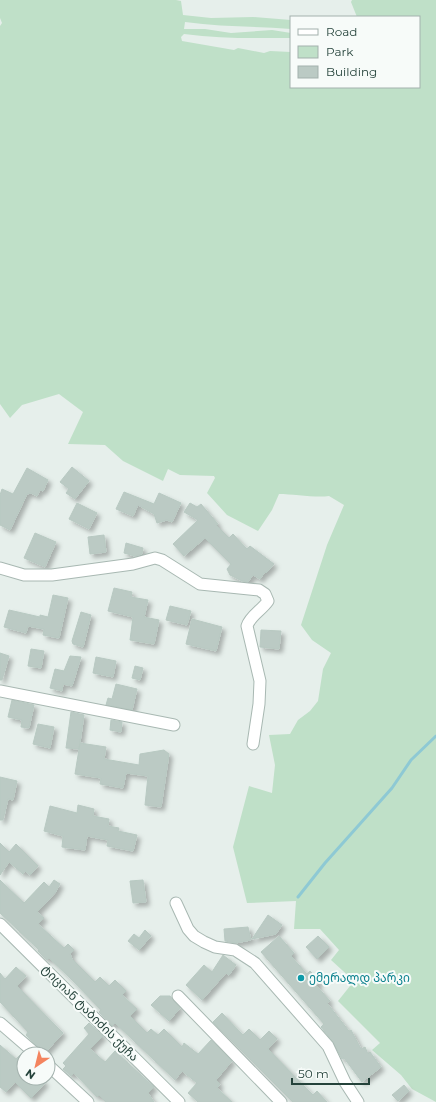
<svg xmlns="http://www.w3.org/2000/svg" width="436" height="1102" font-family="Montserrat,'Noto Sans Georgian',sans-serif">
  <defs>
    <filter id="shadow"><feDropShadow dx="3.5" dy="3.5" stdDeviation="2" flood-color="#0004"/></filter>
  </defs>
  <rect width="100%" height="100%" fill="#e6efeb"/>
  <path fill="#bfe0c8" d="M 0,0 L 176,0 L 181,1 L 183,15 L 211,18 L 253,17 L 291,20 L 291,29 C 255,26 220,27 185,22 L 184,29 L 205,29 L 231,33 L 272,30 L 291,33 L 291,38 C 255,38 220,39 184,34 L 181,37 L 182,41 L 234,50 L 238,48 L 264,53 L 270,51 L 291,52 L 291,87 L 419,87 L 419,17 L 357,17 L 351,2 L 352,0 L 436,0 L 436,1102 L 412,1089 L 401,1075 L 372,1050 L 380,1043 L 338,1001 L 354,981 L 331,960 L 339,950 L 320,929 L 294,929 L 296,901 L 247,903 L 233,847 L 249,786 L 272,793 L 275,765 L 269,735 L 290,734 L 298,720 L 310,711 L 318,701 L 323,669 L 331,653 L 312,640 L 301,625 L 327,545 L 344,505 L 329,496 C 316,498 293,494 279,494 L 272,510 L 258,531 L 227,515 L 207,493 L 215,478 L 214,476 L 180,475 L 168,469 L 163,481 L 123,461 L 105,445 L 68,444 L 83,412 L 59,394 L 22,405 L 10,418 L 0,404 L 0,26 L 2,23 L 0,18 Z"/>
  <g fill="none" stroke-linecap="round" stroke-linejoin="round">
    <polyline stroke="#8ec9d4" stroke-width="3" points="298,897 325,863 392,788 411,760 436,736"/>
  </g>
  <g fill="#bbcac4" stroke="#b8c9c2" filter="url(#shadow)">
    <polygon points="72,467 89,481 75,499 66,493 69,489 60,482"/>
    <polygon points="27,468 48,480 43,491 40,490 37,496 31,493 27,494 10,530 0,525 0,495 2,489 13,494"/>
    <polygon points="124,492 154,504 159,493 181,503 172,522 167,520 157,523 154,514 138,505 133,516 116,509"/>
    <polygon points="77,503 97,513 89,529 69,519"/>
    <polygon points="190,503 197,507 201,504 218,524 216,525 229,538 233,534 247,549 250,546 274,564 266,573 265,572 260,579 253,575 248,582 242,581 230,575 227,569 231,564 205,538 184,556 173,544 198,520 184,512"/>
    <polygon points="35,533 56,542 45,567 24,558"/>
    <polygon points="104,535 106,552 90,554 88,537"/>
    <polygon points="126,543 143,548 142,554 135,556 124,553"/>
    <polygon points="114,588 132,592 131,597 148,600 144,617 159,620 154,644 130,640 133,617 108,611"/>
    <polygon points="53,595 68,598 59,638 43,635 44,629 28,626 26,633 4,627 9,610 40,617 40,615 48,617"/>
    <polygon points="170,606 191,611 187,625 166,620"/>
    <polygon points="81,612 91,615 83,647 73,644 72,641"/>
    <polygon points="192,619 222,627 216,651 186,644"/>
    <polygon points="261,630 281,631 279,649 260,647"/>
    <polygon points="31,649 44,651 41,668 28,666"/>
    <polygon points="0,653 9,656 2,680 0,680"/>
    <polygon points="70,656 81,657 72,686 63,684 62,691 50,688 55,669 64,671"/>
    <polygon points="96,657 116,661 113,677 93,673"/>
    <polygon points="135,666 143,668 140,680 132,678"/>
    <polygon points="116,684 137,689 132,710 106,705 108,698 112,699"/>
    <polygon points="12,700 34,705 29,728 21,727 22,720 8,717"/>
    <polygon points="71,712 84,715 79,749 66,748"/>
    <polygon points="111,720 122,722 121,732 110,730"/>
    <polygon points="38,724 54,727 50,748 33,744"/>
    <polygon points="80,743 106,747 104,759 139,765 140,754 164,750 169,754 161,807 145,805 148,776 126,773 123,788 100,784 101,778 75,774"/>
    <polygon points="0,777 17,781 13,800 8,799 3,820 0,820"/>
    <polygon points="78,805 94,809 93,816 109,819 108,826 119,828 118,831 137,835 133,851 107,846 108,840 87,836 85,850 62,847 63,836 44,831 50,806 77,813"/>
    <polygon points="0,843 9,852 16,844 38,866 30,875 25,871 23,874 9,862 0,875"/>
    <polygon points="0,880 24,903 44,882 49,887 54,880 60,884 55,893 37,912 44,918 38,924 64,948 68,944 74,950 70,954 72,959 95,982 100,977 109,986 115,980 126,991 122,995 137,1009 130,1016 147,1033 151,1029 158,1035 164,1029 182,1047 184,1043 198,1054 211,1040 232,1061 216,1080 220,1084 217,1088 232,1102 198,1102 188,1093 197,1083 182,1071 175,1080 115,1023 112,1026 99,1012 101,1010 70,978 49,958 47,960 38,951 39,950 0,913"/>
    <polygon points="143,880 146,902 133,903 130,881"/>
    <polygon points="268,915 282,925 276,934 252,939"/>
    <polygon points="248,927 251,940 236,943 225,941 224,929"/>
    <polygon points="145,930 151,936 139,950 128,941 134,934 139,938"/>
    <polygon points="279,936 294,953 291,956 307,974 310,971 320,982 316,985 330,1001 327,1003 349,1031 351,1030 361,1049 365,1047 368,1054 370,1052 381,1067 362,1082 344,1058 342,1059 333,1042 321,1027 324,1024 261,952"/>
    <polygon points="318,936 329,947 317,959 306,947"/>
    <polygon points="223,955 236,965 229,975 226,973 202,1000 186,985 204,965 212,972"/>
    <polygon points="16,967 26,976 17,986 63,1033 44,1054 26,1035 28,1032 0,1002 0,973 5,979"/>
    <polygon points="160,996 170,996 180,1008 169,1021 151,1005"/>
    <polygon points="222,1013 243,1035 249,1029 260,1040 269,1031 277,1039 268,1049 313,1095 317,1091 327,1102 293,1102 213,1022"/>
    <polygon points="89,1023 103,1036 90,1049 105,1062 115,1051 154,1087 148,1093 154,1102 106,1102 99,1095 97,1097 74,1073 71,1076 63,1069 66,1066 63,1063 89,1034 84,1028"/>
    <polygon points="0,1045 16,1059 23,1052 25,1054 24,1078 40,1078 45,1083 31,1098 15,1082 6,1092 0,1087"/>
    <polygon points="404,1085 409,1091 398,1101 392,1095"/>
  </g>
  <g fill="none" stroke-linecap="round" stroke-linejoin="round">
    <defs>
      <g id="minor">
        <path d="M 0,568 L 24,575 L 52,575 L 133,564 L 155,558 L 162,560 L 200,584 L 259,590 L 265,594 L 268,601 C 262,610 250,616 247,626 L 260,681 L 259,704 L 253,744"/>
        <polyline points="0,691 174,725"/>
        <polyline points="176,903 188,929 194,936 204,942 215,947 235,950 255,963 328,1046 345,1082 358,1102"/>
        <polyline points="0,924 179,1102"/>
        <polyline points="178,996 281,1102"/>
        <polyline points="0,1023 36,1054"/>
        <polyline points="48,1065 88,1102"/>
      </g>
    </defs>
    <use href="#minor" stroke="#a8b8b2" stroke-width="13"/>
    <use href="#minor" stroke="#fff" stroke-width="11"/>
  </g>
  <circle fill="#0f9aa8" stroke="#f7fbf9" stroke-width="1.5" cx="301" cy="978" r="4"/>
  <g text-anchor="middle" stroke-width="4" stroke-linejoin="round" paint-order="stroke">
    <g font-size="12" fill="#0d838f" stroke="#f7fbf9" text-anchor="start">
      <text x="309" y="982">ემერალდ პარკი</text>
    </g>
    <g font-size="12" fill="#24423a" stroke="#f7fbf9">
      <text transform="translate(90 1013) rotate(45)" y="4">ტიციან ტაბიძის ქუჩა</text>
    </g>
  </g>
  <rect x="290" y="16" width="130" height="72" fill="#f7fbf9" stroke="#a3b1ad"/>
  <rect x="298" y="29" width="20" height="6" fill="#ffffff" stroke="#a3b1ad"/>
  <text x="326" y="36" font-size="12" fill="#24423a">Road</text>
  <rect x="298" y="46" width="20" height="12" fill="#bfe0c8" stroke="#a3b1ad"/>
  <text x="326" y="56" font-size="12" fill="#24423a">Park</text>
  <rect x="298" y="66" width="20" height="12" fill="#bbcac4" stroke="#a3b1ad"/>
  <text x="326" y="76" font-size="12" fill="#24423a">Building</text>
  <g transform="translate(36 1066) rotate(215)"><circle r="19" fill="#f7fbf9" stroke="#a3b1ad"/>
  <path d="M0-3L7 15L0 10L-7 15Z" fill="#f4845f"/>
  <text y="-6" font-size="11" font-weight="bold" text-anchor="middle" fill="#24423a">N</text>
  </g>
  <path d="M292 1078v6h77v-6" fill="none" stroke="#24423a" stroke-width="2"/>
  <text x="298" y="1078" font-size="12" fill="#24423a" stroke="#f7fbf9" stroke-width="3" paint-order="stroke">50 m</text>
</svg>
